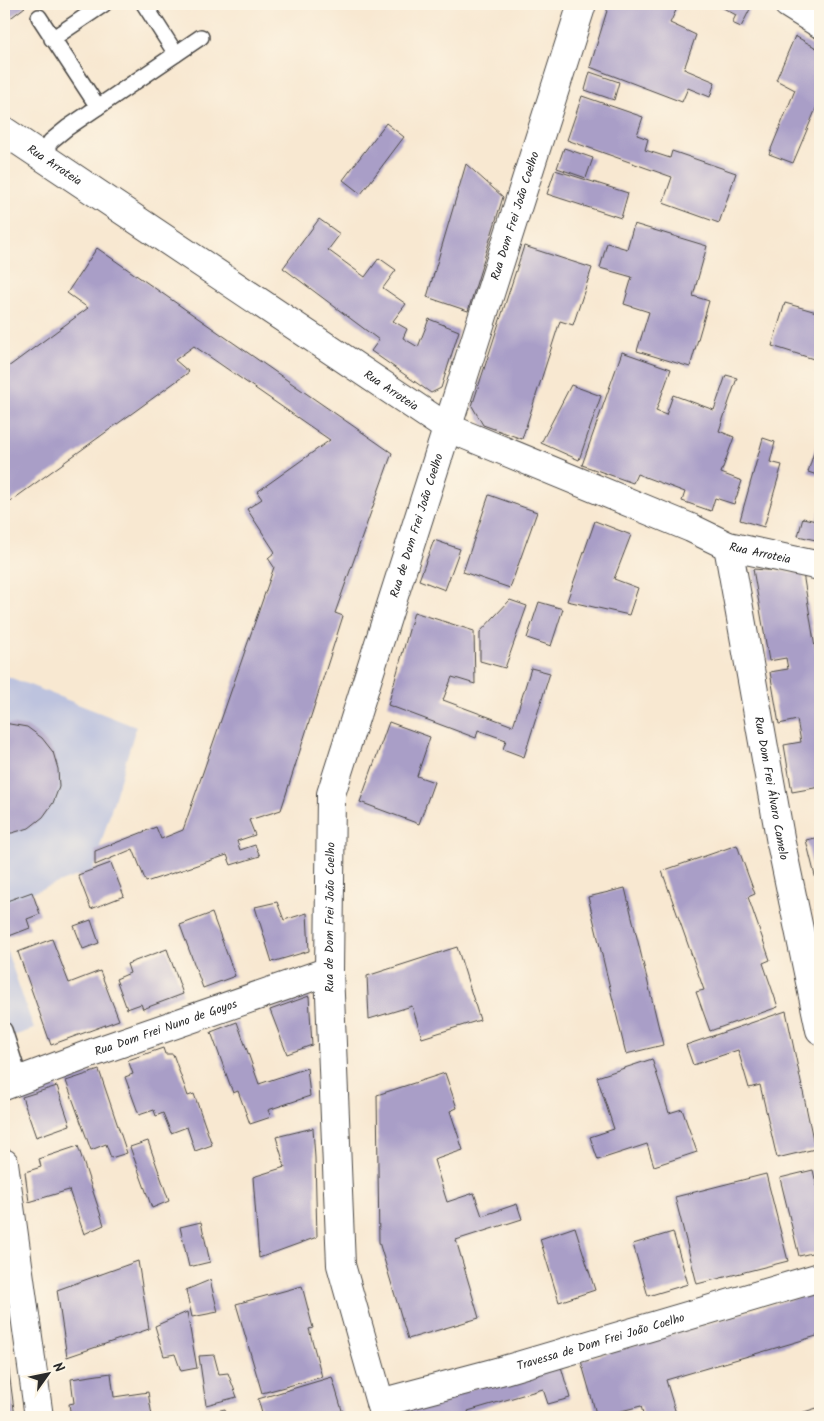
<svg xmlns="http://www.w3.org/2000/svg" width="824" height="1421" font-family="Kalam,sans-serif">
  <rect width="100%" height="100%" fill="#fcf5e5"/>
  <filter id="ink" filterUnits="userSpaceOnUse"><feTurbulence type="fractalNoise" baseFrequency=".02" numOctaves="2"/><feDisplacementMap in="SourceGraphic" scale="10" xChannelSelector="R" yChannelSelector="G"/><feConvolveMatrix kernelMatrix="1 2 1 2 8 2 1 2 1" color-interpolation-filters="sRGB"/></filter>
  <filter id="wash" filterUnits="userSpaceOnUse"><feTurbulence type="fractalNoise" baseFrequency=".0096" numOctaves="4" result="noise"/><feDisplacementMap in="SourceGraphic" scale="20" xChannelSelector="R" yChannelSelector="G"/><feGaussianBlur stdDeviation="1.12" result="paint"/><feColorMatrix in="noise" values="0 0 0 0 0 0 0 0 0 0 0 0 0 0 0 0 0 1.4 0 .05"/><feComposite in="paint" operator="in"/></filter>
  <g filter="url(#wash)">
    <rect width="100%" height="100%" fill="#f8e8d1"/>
    <g fill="#bdc3de">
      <polygon points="4,675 136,727 93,870 4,903"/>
      <polygon points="4,943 34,1029 4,1039"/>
    </g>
    <g id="blocks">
      <g fill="#a99ec7">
        <polygon points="4,4 19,4 25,7 4,23"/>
        <polygon points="609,4 679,4 670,23 696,35 684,69 715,82 710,97 688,88 682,102 590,67"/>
        <polygon points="716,4 746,4 751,7 741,27 732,23 736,15"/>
        <polygon points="795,36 820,50 820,99 793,163 769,154 795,90 776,80"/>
        <polygon points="590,72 619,82 614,100 585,90"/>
        <polygon points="582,96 643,117 637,135 648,139 645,150 670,158 672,151 736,173 719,223 663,203 672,177 567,140"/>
        <polygon points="386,123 404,137 361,194 343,180"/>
        <polygon points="564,148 593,158 586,178 557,168"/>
        <polygon points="466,164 503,197 468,311 427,297"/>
        <polygon points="555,170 628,193 621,218 547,194"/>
        <polygon points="319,219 340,234 328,250 365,277 379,258 396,270 383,288 406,304 393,321 407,329 403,338 418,347 429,319 459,331 441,388 431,393 371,351 379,340 283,268"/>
        <polygon points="634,224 707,246 693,296 709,301 690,367 637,351 649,312 624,304 632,277 600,268 607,243 627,249"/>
        <polygon points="524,246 592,268 573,325 560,321 522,439 483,425 472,406"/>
        <polygon points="97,248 392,453 335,613 343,616 281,810 249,820 255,835 237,841 240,850 255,845 260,856 231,865 227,855 146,882 133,849 95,865 95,851 156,827 161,839 183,830 274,567 268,558 275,552 247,509 262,499 257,492 330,440 194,346 175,360 189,372 4,506 4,370 88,308 67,293"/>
        <polygon points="785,303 820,313 820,361 772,346"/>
        <polygon points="622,352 671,369 656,411 666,415 673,395 714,410 726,375 737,378 719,431 734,437 721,473 742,481 734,504 715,498 711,511 682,501 685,492 637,474 633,483 582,465"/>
        <polygon points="571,385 601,396 579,460 541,443"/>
        <polygon points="820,432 820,476 808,472"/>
        <polygon points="763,438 775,442 770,462 782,465 764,527 740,520"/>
        <polygon points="489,495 537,512 510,588 463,572"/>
        <polygon points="820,509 820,541 798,536 803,518 816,521"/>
        <polygon points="595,521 631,535 614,579 638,588 629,615 567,601"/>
        <polygon points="434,540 460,549 445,590 419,580"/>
        <polygon points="753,569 803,573 820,679 820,787 792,792 784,745 801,742 797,720 779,724 770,672 788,669 786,658 769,661"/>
        <polygon points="510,600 527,606 505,668 480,661 480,632"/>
        <polygon points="539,602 563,609 551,646 527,638"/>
        <polygon points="414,612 474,631 475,684 452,677 443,700 513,726 531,668 550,673 524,757 503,749 506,740 478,730 476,738 388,705"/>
        <polygon points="389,722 430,737 417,776 434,782 419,824 360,802"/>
        <polygon points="4,723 27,727 42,738 53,752 58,769 59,787 53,803 43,817 29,828 12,833 4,833"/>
        <polygon points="820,837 820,896 806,840"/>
        <polygon points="737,845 755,894 748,897 770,960 763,963 778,1007 710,1031 696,992 704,990 662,871"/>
        <polygon points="111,863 124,896 91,909 78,875"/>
        <polygon points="625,888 663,1045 626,1054 588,897"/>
        <polygon points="32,892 40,914 27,919 30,928 4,938 4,902"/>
        <polygon points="277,902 284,920 307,913 309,951 272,962 255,907"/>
        <polygon points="212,913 235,976 203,988 180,925"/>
        <polygon points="91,920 99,943 83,949 74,926"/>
        <polygon points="52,939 69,983 100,971 119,1020 51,1045 18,952"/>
        <polygon points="457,947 480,1020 422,1038 412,1006 369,1019 367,976"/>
        <polygon points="167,949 183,994 143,1009 141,1004 127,1009 116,979 130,973 127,964"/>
        <polygon points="309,996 312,1045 287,1054 270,1010"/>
        <polygon points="786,1011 815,1149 777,1158 760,1085 749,1088 738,1050 693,1065 686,1045"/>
        <polygon points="237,1022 259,1084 307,1068 310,1096 268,1110 271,1117 250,1124 238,1091 233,1093 211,1032"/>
        <polygon points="163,1048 165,1054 173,1054 188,1096 194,1094 212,1145 195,1151 187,1127 171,1133 163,1113 156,1116 154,1110 139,1115 125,1077 133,1074 128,1060"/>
        <polygon points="652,1059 669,1113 682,1109 697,1152 654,1166 647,1144 598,1160 590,1137 614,1129 597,1077"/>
        <polygon points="99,1070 127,1153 111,1158 106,1144 91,1150 66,1081"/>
        <polygon points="445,1073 457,1108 450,1111 463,1150 434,1160 447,1202 474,1193 482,1216 517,1204 522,1219 456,1240 479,1318 408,1339 379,1242 377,1095"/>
        <polygon points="57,1086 70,1125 36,1137 22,1097"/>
        <polygon points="313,1128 315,1158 317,1237 259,1258 253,1177 285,1167 276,1137"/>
        <polygon points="148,1141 169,1201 152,1208 130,1147"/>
        <polygon points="78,1146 104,1225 84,1234 69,1190 29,1202 25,1172 41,1167 39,1159"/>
        <polygon points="813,1170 820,1201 820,1251 799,1256 780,1178"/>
        <polygon points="766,1174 788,1261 697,1284 675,1197"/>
        <polygon points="201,1222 210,1262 189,1267 180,1227"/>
        <polygon points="575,1227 595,1290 559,1302 540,1239"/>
        <polygon points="673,1232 688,1284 648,1296 633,1244"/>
        <polygon points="138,1261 149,1329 67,1357 57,1290"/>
        <polygon points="210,1280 218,1312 192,1317 186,1290"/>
        <polygon points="302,1286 313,1328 309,1329 322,1377 262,1393 236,1304"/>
        <polygon points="820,1291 820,1335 666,1380 677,1417 644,1417 641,1406 597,1417 581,1361"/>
        <polygon points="187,1312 197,1368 181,1371 175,1354 164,1356 155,1326"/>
        <polygon points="4,1341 5,1341 15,1417 4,1417"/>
        <polygon points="214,1355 219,1374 228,1373 237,1397 206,1405 199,1356"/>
        <polygon points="560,1363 570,1398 548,1404 543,1389 468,1411 470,1417 406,1417 404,1408"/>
        <polygon points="111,1373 114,1397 148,1392 152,1416 71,1417 69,1404 74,1403 71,1379"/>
        <polygon points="332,1377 344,1417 263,1417 258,1399"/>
        <polygon points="820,1407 820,1417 788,1417"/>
        <polygon points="225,1409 227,1417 209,1417 208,1413"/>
      </g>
    </g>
  </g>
  <g filter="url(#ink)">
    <use href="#blocks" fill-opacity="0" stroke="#4a4744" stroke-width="1"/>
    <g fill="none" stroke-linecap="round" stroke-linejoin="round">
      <defs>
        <g id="lane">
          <polyline points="144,4 176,54"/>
          <polyline points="39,17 98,107"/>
          <polyline points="52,39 104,4"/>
          <polyline points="41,156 51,141 67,128 201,37"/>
          <polyline points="4,1030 20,1080"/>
        </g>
        <g id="street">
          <polyline points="788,4 820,24"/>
          <path id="s1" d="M 4,131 L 446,427 L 691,528 L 728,546 L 820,566"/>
          <path id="s2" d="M 728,546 L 781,843 L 820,1030"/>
          <path id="s3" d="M 4,1086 L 95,1052 L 329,971"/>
          <polyline points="4,1163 39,1417"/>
          <path id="s4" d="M 380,1403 L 504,1370 L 820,1277"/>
          <path id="s5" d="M 384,1417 L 341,1265 L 329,971 L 331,794 L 582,4"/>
        </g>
      </defs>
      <use href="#lane" stroke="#4a4744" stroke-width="18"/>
      <use href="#street" stroke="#4a4744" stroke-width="30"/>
      <use href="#lane" stroke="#fff" stroke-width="15"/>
      <use href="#street" stroke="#fff" stroke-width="28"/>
    </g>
  </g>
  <g text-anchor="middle" stroke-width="4" stroke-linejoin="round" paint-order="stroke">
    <g font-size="12" fill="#2b2b2b" stroke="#fcf5e5">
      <text dy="4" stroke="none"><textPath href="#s1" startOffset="61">Rua Arroteia</textPath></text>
      <text dy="4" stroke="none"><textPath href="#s5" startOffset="1236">Rua Dom Frei João Coelho</textPath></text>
      <text dy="4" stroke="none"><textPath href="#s1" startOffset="466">Rua Arroteia</textPath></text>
      <text dy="4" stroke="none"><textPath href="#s5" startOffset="911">Rua de Dom Frei João Coelho</textPath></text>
      <text dy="4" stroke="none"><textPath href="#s1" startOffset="871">Rua Arroteia</textPath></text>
      <text dy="4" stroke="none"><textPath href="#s2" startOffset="246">Rua Dom Frei Álvaro Camelo</textPath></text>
      <text dy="4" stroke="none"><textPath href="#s5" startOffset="506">Rua de Dom Frei João Coelho</textPath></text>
      <text dy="4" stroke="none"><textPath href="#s3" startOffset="172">Rua Dom Frei Nuno de Goyos</textPath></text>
      <text dy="4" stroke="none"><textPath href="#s4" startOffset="229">Travessa de Dom Frei João Coelho</textPath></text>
    </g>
  </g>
  <rect width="824" height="1421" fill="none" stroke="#fcf5e5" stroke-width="20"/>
  <g transform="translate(48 1374) rotate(57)" stroke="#fcf5e5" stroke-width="4" paint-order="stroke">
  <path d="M0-4L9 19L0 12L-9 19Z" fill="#2b2b2b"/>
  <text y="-8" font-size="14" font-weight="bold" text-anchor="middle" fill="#2b2b2b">N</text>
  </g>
</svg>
